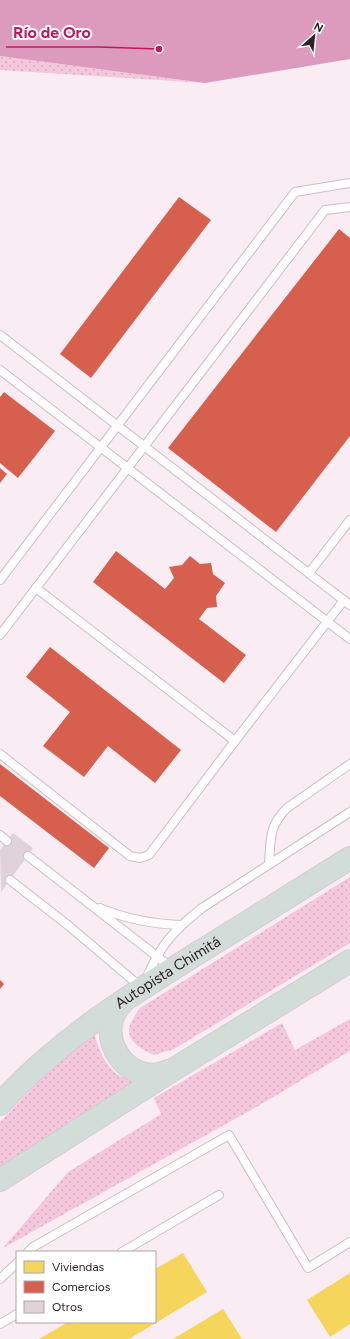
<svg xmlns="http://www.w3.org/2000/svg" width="350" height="1339" font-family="Figtree,sans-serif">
  <defs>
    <pattern id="grass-dots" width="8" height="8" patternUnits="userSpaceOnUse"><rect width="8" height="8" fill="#f4c7dd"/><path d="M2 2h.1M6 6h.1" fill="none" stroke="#d2abbe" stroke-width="1.8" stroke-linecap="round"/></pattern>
  </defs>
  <rect width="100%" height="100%" fill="#f9edf3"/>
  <g fill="url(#grass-dots)">
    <polygon points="0,56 205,83 0,70"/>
    <path d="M 350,877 L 350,943 L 174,1049 L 154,1055 C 142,1050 125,1041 130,1025 C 132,1019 137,1013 140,1008 Z"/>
    <polygon points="350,1019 350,1051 260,1105 3,1248 68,1172 161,1114 154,1098 282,1023 295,1050"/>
    <path d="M 94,1033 C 99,1049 105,1067 120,1076 C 125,1079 135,1078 141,1079 L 0,1167 L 0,1122 L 41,1079 Z"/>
  </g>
  <polygon fill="#dc9abc" points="0,0 350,0 350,59 205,83 0,56"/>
  <g fill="#f6d55c">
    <polygon points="183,1253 207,1292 129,1339 39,1339 68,1322 155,1322 155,1269"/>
    <polygon points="350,1273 350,1324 330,1337 307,1300"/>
    <polygon points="223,1309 242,1339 173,1339"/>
  </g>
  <g fill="#d6604d">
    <polygon points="179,197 211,220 91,378 60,354"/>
    <polygon points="339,229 350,238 350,436 276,532 168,448"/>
    <polygon points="4,392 55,431 18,478 0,463 0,397"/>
    <polygon points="0,468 7,474 0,483"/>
    <polygon points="116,551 165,589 174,578 169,567 182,565 190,556 200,564 211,563 213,574 225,583 216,596 217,607 207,608 199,619 246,655 224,683 93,582"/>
    <polygon points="50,647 181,750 155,783 108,746 84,777 43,746 70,712 26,677"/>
    <polygon points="0,764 109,848 94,868 0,796"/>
    <polygon points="0,980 4,984 0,989"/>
  </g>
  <polygon fill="#dfd3d9" points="13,833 33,848 1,892 0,850"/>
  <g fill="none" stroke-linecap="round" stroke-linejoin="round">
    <defs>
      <g id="lane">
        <polyline points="0,335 350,605"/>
        <polyline points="0,370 350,639"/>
        <polyline points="309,573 350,520"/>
        <polyline points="0,580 295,192 350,183"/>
        <polyline points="36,588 235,741 344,600"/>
        <polyline points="0,635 325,210 350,207"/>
        <polyline points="0,754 130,856 140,858 149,855 235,741"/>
        <polyline points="0,835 7,841"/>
        <polyline points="28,856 172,968"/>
        <path d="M 269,864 C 271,840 268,827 287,808 L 350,764"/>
        <path d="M 10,880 L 69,926 L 142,988 C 159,948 168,935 202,908 L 350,812"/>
        <path d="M 100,908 C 126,919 152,924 181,925"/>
        <polyline points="28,1252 33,1247 229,1135 308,1268 350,1242"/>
        <polyline points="122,1252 219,1195"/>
        <polyline points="0,1279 17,1263"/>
        <polyline points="0,1324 17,1314"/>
      </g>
      <g id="highway">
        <path d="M 122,1003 C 91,1033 128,1090 168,1071"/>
        <path id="s1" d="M 0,1104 C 60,1038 136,991 211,945 C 258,916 304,887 350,858"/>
        <polyline points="0,1180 179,1066 350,961"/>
      </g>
    </defs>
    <use href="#lane" stroke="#cabec4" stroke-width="10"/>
    <use href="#highway" stroke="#d3ccd0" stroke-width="24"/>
    <use href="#lane" stroke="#fefcfd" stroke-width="8"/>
    <use href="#highway" stroke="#d2dcd9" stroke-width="22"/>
  </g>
  <g text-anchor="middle" stroke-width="4" stroke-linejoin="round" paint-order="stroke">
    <g font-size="15" fill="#2d2127" stroke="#fff">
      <text dy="5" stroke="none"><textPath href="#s1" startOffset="214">Autopista Chimitá</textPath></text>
    </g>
  </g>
  <path fill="none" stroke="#c2185b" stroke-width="1.5" d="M159 49L99 47H6"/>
  <circle fill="#c2185b" stroke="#fff" stroke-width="1.5" cx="159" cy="49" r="4"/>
  <g font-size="16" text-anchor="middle" font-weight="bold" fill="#c2185b" stroke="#fff" stroke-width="4" stroke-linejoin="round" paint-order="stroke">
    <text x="52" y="38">Río de Oro</text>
  </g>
  <rect x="16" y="1251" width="140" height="72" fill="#ffffff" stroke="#aba6a9"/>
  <rect x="24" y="1261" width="20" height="12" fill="#f6d55c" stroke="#aba6a9"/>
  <text x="52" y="1271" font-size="12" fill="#2d2127">Viviendas</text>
  <rect x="24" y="1281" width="20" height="12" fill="#d6604d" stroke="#aba6a9"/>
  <text x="52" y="1291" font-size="12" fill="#2d2127">Comercios</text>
  <rect x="24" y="1301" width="20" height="12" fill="#dfd3d9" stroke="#aba6a9"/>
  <text x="52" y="1311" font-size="12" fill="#2d2127">Otros</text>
  <g transform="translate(314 36) rotate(27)" stroke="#ffffff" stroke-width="3" paint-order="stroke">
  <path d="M0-3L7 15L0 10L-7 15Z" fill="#2d2127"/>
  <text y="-6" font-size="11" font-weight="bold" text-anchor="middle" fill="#2d2127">N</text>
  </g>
</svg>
